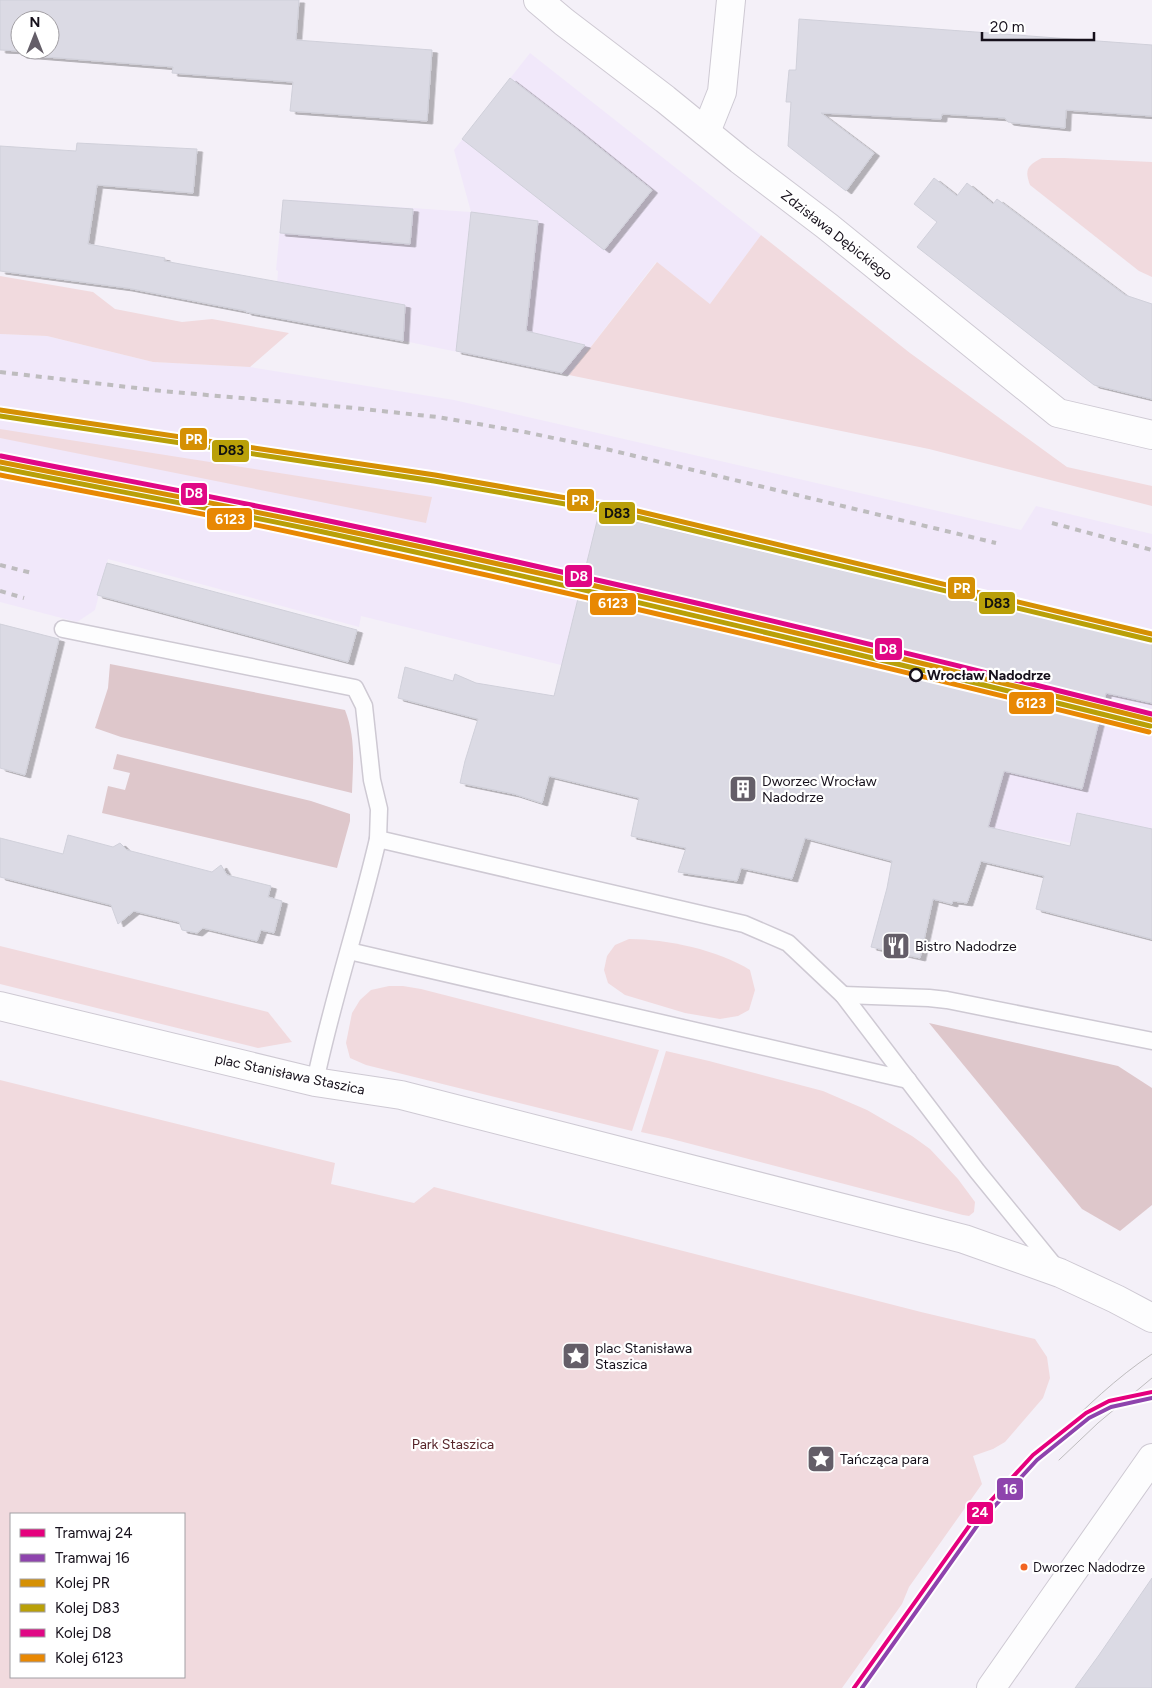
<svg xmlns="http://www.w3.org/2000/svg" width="1152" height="1688" font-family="Figtree,sans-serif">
  <defs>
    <filter id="shadow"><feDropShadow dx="5.5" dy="3" stdDeviation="0" flood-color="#0004"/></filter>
  </defs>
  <rect width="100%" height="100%" fill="#f4f0f8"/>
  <g fill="#f1e8fa">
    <polygon points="530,53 761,235 710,304 656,262 569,375 409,342 275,317 278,271 276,270 282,208 292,208 293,200 471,212 454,150"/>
    <polygon points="0,334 47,336 153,362 250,367 454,400 1021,530 1036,506 1152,534 1152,829 1078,813 1071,843 986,827 988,816 992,816 1001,773 361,616 359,627 108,559 95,610 77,622 0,602"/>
  </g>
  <g fill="#f1dade" fill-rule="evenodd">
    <path d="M 1042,158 L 1064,158 L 1152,162 L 1152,277 L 1139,271 L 1030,185 C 1024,169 1028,165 1042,158 Z"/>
    <polygon points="761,235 910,353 1067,467 1152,486 1152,506 929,449 569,375 657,262 710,304"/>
    <polygon points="0,276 93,292 115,309 182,322 212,319 289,333 250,367 153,362 47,336 0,334"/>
    <polygon points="0,429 432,497 426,523 0,438"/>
    <path d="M 629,939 C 667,939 718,950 750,970 L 755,990 L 749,1010 L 738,1016 L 720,1019 L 685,1013 L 625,995 L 608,983 L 604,970 L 607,956 L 615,945 Z"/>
    <polygon points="0,946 268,1012 292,1042 258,1048 0,984"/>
    <polygon points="389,986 403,986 421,989 659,1050 632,1131 366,1065 350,1058 346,1043 352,1013 360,1000 371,990"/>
    <polygon points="666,1051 709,1061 823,1091 867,1110 912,1136 930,1149 958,1179 975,1202 974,1212 969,1216 963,1215 668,1138 641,1132"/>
    <path d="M 0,1080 L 335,1163 L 331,1184 L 414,1203 L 434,1187 L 921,1312 L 1035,1339 L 1047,1357 L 1050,1378 L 1043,1398 L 1005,1442 L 993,1449 L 973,1456 L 982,1484 L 909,1587 L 902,1604 L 842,1688 L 0,1688 ZM 11,1514 L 184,1514 L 184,1677 L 11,1677 Z"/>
  </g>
  <g fill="#dec7cb">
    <path d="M 110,664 L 345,710 C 356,738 353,763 352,793 L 121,737 L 95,728 L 108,688 Z"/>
    <polygon points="117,754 311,801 350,814 350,821 337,868 102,813 108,786 125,790 130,773 113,769"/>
    <polygon points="929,1023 1118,1066 1152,1088 1152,1205 1120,1231 1082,1209"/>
  </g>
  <g fill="#dbdae4" stroke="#d0d0da" fill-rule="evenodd" filter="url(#shadow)">
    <path d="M 0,0 L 299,0 L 296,40 L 432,50 L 427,121 L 290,111 L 293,82 L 172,73 L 173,67 L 21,55 L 21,51 L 0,50 ZM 20,20 L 50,20 L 50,50 L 20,50 Z"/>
    <polygon points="799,19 1152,45 1152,116 1066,110 1065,128 1015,123 1008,122 1005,118 975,116 942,114 941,119 821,113 874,153 846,191 788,146 791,102 786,102 789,70 796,70"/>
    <polygon points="510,78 575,128 652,190 604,250 462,139"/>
    <polygon points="77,143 197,149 193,193 97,185 88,244 165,258 164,261 405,305 403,341 246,312 246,311 127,288 0,271 0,146 76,151"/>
    <polygon points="934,178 957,196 967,183 993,204 997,199 1125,295 1152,304 1152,399 1094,385 917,247 937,222 914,204"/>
    <polygon points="283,200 413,209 410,244 280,233"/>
    <polygon points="471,212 538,221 526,331 585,345 562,373 456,351"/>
    <polygon points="599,513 1152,644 1152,703 1106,693 1082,789 1004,771 988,827 1070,846 1077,813 1152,829 1152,939 1036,909 1044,876 981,861 967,903 953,901 952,904 933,899 920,958 871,947 887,888 892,861 805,838 792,879 741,868 737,881 678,872 686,848 631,836 639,798 549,776 542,803 514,794 460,783 465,761 478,719 398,698 405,667 453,681 455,674 476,683 554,696"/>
    <polygon points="107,563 357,630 348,662 97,595"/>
    <polygon points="0,624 59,639 25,775 0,768"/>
    <polygon points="68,835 113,847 120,843 127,850 212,872 221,865 227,875 271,886 268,897 282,901 274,933 261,930 257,941 203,928 197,933 182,930 179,922 134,911 118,924 111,905 0,877 0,838 63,854"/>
    <polygon points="1152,1578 1152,1688 1075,1688 1099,1655"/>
  </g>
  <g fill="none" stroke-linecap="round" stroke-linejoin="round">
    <defs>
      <g id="service">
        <polyline points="63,629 355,688 364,706 372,780 379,809 378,839"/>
        <polyline points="349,951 908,1080"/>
        <polyline points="843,995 929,998 947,1000 1152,1041"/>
        <path d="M 315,1082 C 332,1000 359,921 378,839 L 744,924 L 788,943 L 843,995 L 977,1171 L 1057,1269"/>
      </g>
      <g id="minor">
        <polyline points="538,0 564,22 665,99 740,160 827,226 1058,413 1152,435"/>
        <polyline points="706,132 722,92 731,0"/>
        <polyline points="991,1688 1152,1458"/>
      </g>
      <polyline id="tertiary" points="0,1006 315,1082 401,1095 964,1239 1060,1273 1116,1299 1152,1318"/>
    </defs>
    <use href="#service" stroke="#cec9d3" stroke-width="19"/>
    <use href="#minor" stroke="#cec9d3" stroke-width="30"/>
    <use href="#tertiary" stroke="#cec9d3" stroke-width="30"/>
    <use href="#service" stroke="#fdfdfe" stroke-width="16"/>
    <use href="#minor" stroke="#fdfdfe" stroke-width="28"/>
    <use href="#tertiary" stroke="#fdfdfe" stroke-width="28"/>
    <g stroke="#bebcbe" stroke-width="1">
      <path d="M 1056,1437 C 1086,1407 1116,1378 1152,1354"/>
      <polyline points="1059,1460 1098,1423 1152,1378"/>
    </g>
    <g stroke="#bebcbe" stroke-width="4" stroke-dasharray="6 6" stroke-linecap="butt">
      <polyline points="0,372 162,391 354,408 437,417 525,432 610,450 996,543"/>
      <polyline points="1052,523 1152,550"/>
      <polyline points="0,565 32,573"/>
      <polyline points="0,591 24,598"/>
    </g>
    <defs>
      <g id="rail-1">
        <polyline points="0,410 435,475 629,509 1152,634"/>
        <path d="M 0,462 C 105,483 210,502 314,524 C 595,583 874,651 1152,720"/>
      </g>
      <g id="rail-2">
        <polyline points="0,416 434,481 628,515 1151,640"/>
        <path d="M 0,468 C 105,489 210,508 314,530 C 594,590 873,657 1150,726"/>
      </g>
      <path id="rail-3" d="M 1,456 C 106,477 211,496 315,518 C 596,577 874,644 1152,714"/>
      <path id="rail-4" d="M 0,475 C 104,495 209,514 313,537 C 593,597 871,663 1149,732"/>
    </defs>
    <use href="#rail-1" stroke="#fff" stroke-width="9"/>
    <use href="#rail-2" stroke="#fff" stroke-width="9"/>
    <use href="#rail-3" stroke="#fff" stroke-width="9"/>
    <use href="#rail-4" stroke="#fff" stroke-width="9"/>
    <use href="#rail-1" stroke="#d59004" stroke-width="5"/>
    <use href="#rail-2" stroke="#b9a008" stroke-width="5"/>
    <use href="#rail-3" stroke="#e00885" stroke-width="5"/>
    <use href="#rail-4" stroke="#e88803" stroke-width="5"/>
    <defs>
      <polyline id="tram-1" points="854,1688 974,1519 1033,1455 1086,1413 1109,1401 1152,1392"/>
      <polyline id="tram-2" points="862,1688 979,1523 1037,1460 1089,1418 1111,1407 1152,1398"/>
    </defs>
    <use href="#tram-1" stroke="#fff" stroke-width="8"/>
    <use href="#tram-2" stroke="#fff" stroke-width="8"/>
    <use href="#tram-1" stroke="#e5007d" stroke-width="4"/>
    <use href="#tram-2" stroke="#8e44ad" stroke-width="4"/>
  </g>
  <defs>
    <symbol id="building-square" viewBox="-11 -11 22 22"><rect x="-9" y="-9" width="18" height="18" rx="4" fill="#645e68" stroke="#fff"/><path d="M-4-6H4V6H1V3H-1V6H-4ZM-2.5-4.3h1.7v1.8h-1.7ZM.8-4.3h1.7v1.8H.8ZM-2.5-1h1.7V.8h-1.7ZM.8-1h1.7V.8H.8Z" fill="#fff"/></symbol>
    <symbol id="restaurant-square" viewBox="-11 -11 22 22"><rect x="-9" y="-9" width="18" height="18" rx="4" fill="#645e68" stroke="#fff"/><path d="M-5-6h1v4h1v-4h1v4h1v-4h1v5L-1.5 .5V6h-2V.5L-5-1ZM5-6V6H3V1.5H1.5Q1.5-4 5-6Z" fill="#fff"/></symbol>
    <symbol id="sight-square" viewBox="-11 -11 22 22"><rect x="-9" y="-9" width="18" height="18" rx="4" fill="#645e68" stroke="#fff"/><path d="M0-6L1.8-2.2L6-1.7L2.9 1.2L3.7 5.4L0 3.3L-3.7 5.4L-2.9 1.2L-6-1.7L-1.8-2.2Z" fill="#fff"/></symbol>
  </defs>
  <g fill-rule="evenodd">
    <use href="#building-square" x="727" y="773" width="32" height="32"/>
    <use href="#restaurant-square" x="880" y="930" width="32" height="32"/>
    <use href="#sight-square" x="560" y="1340" width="32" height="32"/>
    <use href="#sight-square" x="805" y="1443" width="32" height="32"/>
  </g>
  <circle fill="#fff" stroke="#16101b" stroke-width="2.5" cx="916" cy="675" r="6"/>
  <circle fill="#f26522" stroke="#fff" stroke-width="2" cx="1024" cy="1567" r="4.5"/>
  <g text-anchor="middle" stroke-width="4.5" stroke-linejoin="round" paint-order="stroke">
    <g font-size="13" fill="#16101b" stroke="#fff" text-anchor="start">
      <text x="1033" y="1572">Dworzec Nadodrze</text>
    </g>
    <g font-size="14" fill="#16101b" stroke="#fff">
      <text transform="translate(837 235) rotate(38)" y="5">Zdzisława Dębickiego</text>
      <text transform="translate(290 1074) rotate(12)" y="5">plac Stanisława Staszica</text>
    </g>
    <g font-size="14" font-weight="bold" fill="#16101b" stroke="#fff" text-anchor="start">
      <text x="927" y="680">Wrocław Nadodrze</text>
    </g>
    <g font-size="14" fill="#16101b" stroke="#fff" text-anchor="start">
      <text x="762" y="786">Dworzec Wrocław<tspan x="762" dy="16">Nadodrze</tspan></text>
      <text x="915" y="951">Bistro Nadodrze</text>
      <text x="595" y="1353">plac Stanisława<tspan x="595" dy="16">Staszica</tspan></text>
      <text x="840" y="1464">Tańcząca para</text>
    </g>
    <g font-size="14" fill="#572429" stroke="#fff">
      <text x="453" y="1449">Park Staszica</text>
    </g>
  </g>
  <g stroke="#fff" stroke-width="2">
    <rect x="179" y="427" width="29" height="24" rx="5" fill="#d59004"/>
    <rect x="211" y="439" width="39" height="24" rx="5" fill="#b9a008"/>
    <rect x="180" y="482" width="28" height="24" rx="5" fill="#e00885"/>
    <rect x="566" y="488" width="29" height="24" rx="5" fill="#d59004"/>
    <rect x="598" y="501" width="38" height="24" rx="5" fill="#b9a008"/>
    <rect x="206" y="507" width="47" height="24" rx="5" fill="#e88803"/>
    <rect x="564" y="564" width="29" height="24" rx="5" fill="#e00885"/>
    <rect x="947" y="576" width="29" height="24" rx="5" fill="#d59004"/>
    <rect x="978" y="591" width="38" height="24" rx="5" fill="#b9a008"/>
    <rect x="589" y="592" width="48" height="24" rx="5" fill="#e88803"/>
    <rect x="874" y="637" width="29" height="24" rx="5" fill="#e00885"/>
    <rect x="1008" y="691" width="47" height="24" rx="5" fill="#e88803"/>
    <rect x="996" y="1477" width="28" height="24" rx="5" fill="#8e44ad"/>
    <rect x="966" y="1501" width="28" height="24" rx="5" fill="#e5007d"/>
  </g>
  <g font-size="14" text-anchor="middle" font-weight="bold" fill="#fff">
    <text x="194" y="444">PR</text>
    <text x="194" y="498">D8</text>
    <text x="580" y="505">PR</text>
    <text x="230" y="524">6123</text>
    <text x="579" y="581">D8</text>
    <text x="962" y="593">PR</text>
    <text x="613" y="608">6123</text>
    <text x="888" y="654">D8</text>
    <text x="1031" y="708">6123</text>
    <text x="1010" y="1494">16</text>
    <text x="980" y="1517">24</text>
  </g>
  <g font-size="14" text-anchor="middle" font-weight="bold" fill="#111">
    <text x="231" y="455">D83</text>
    <text x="617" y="518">D83</text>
    <text x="997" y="608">D83</text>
  </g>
  <rect x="10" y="1513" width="175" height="165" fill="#ffffff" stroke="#a29fa4"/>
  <rect x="20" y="1529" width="25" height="8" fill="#e5007d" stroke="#a29fa4"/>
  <text x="55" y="1538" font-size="15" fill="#16101b">Tramwaj 24</text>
  <rect x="20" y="1554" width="25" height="8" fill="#8e44ad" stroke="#a29fa4"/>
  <text x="55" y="1563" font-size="15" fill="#16101b">Tramwaj 16</text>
  <rect x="20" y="1579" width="25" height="8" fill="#d59004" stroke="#a29fa4"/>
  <text x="55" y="1588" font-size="15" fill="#16101b">Kolej PR</text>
  <rect x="20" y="1604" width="25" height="8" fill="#b9a008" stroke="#a29fa4"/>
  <text x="55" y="1613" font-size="15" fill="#16101b">Kolej D83</text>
  <rect x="20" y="1629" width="25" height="8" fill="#e00885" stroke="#a29fa4"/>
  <text x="55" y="1638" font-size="15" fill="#16101b">Kolej D8</text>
  <rect x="20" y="1654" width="25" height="8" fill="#e88803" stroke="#a29fa4"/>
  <text x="55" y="1663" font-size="15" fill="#16101b">Kolej 6123</text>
  <g transform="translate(35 35)"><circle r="24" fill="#ffffff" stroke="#a29fa4"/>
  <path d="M0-4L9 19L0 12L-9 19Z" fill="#645e68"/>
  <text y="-8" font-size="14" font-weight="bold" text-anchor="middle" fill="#16101b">N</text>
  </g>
  <path d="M982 32v8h112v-8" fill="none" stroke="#16101b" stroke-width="2.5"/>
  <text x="990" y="32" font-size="15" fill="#16101b" stroke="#ffffff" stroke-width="4" paint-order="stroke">20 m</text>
</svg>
